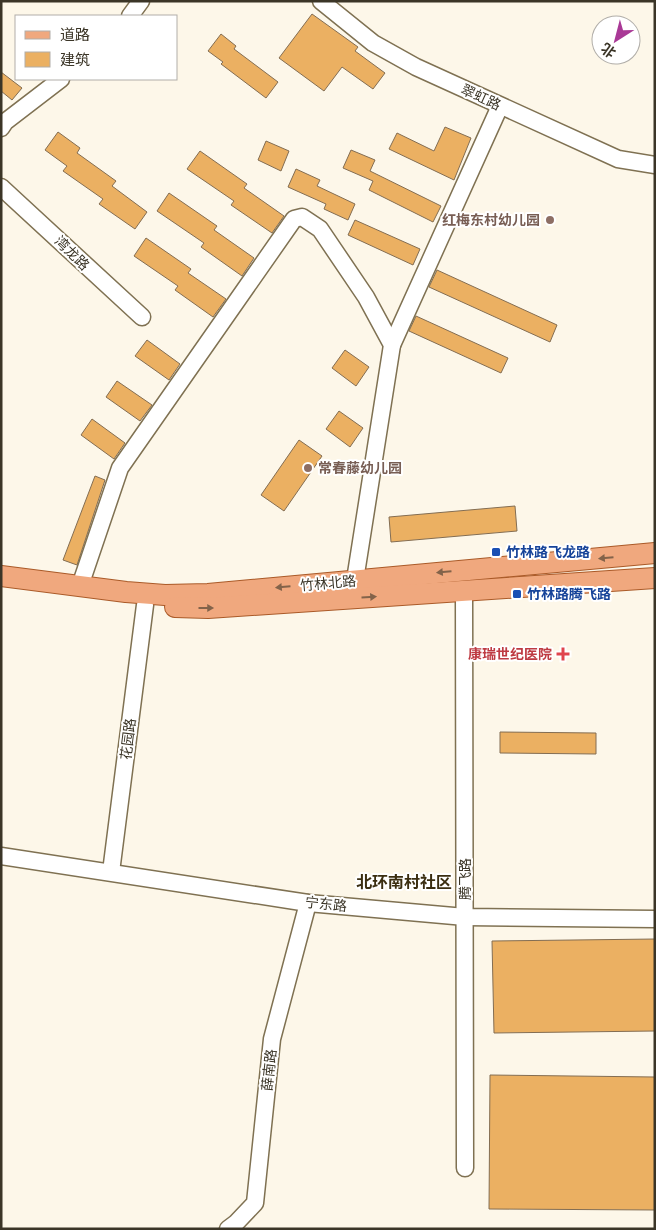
<svg xmlns="http://www.w3.org/2000/svg" width="656" height="1230" font-family="'PT Sans','Noto Sans SC',sans-serif">
  <rect width="100%" height="100%" fill="#fdf7e9"/>
  <g fill="#ebb062" stroke="#836d52">
    <polygon points="312,14 358,47 355,51 385,73 373,89 342,67 324,91 279,58"/>
    <polygon points="221,34 236,46 234,49 278,82 266,98 221,64 223,62 208,51"/>
    <polygon points="1,72 22,88 12,100 1,91"/>
    <polygon points="445,127 471,138 454,180 389,149 397,133 434,151"/>
    <polygon points="58,132 80,148 77,153 116,181 112,186 147,212 135,229 99,204 103,199 63,171 67,166 45,150"/>
    <polygon points="266,141 289,151 281,171 258,160"/>
    <polygon points="351,150 375,160 370,171 441,206 433,222 369,190 373,181 343,168"/>
    <polygon points="200,151 247,184 244,188 284,216 272,233 231,205 234,201 187,169"/>
    <polygon points="296,169 320,180 317,186 355,204 348,220 324,209 326,204 288,187"/>
    <polygon points="169,193 217,226 214,230 254,258 242,276 201,247 204,243 157,211"/>
    <polygon points="355,220 420,249 413,265 348,235"/>
    <polygon points="146,238 191,269 188,273 226,299 213,317 175,290 178,286 134,256"/>
    <polygon points="437,270 557,325 550,342 429,287"/>
    <polygon points="416,316 508,358 501,373 409,331"/>
    <polygon points="147,340 180,364 169,380 135,356"/>
    <polygon points="345,350 369,367 356,386 332,368"/>
    <polygon points="117,381 152,405 140,421 106,397"/>
    <polygon points="339,411 363,428 350,447 326,429"/>
    <polygon points="92,419 125,443 114,459 81,435"/>
    <polygon points="299,440 322,456 284,511 261,495"/>
    <polygon points="95,476 105,480 77,565 63,560"/>
    <polygon points="515,506 517,531 391,542 389,517"/>
    <polygon points="500,732 596,733 596,754 500,753"/>
    <polygon points="655,939 655,1031 494,1033 492,941"/>
    <polygon points="490,1075 655,1077 655,1210 489,1209"/>
  </g>
  <g fill="none" stroke-linecap="round" stroke-linejoin="round">
    <defs>
      <g id="minor">
        <polyline points="321,1 373,43 416,67 618,159 655,165"/>
        <polyline points="130,16 141,1"/>
        <polyline points="1,128 5,122 61,79"/>
        <polyline points="1,187 142,317"/>
        <polyline points="392,345 500,106"/>
        <polyline points="80,586 120,468 294,219 302,217 320,229 366,297 392,345 355,580"/>
        <polyline points="464,591 465,1168"/>
        <polyline points="1,856 308,903 465,917 655,919"/>
        <polyline points="111,872 145,605"/>
        <polyline points="228,1229 236,1223 255,1203 272,1039 308,903"/>
      </g>
      <g id="major">
        <polyline points="1,576 126,592 165,595 208,594 655,553"/>
        <polyline points="175,607 208,608 655,578"/>
      </g>
    </defs>
    <use href="#minor" stroke="#7f7152" stroke-width="19"/>
    <use href="#major" stroke="#aa5a28" stroke-width="22"/>
    <use href="#minor" stroke="#fff" stroke-width="16"/>
    <use href="#major" stroke="#f0a87e" stroke-width="20"/>
  </g>
  <defs><path id="oneway-solid" d="M-6-.8H1V-3.2L6.5 0L1 3.2V.8H-6Z" transform="scale(1.25)"/></defs>
  <g fill="#83634a">
    <use href="#oneway-solid" transform="translate(606 558) rotate(175)"/>
    <use href="#oneway-solid" transform="translate(444 572) rotate(175)"/>
    <use href="#oneway-solid" transform="translate(283 587) rotate(175)"/>
    <use href="#oneway-solid" transform="translate(369 597) rotate(-4)"/>
    <use href="#oneway-solid" transform="translate(206 608)"/>
  </g>
  <g fill="#8d6e63" stroke="#fff" stroke-width="2">
    <circle cx="550" cy="220" r="5"/>
    <circle cx="308" cy="468" r="5"/>
  </g>
  <g fill="#1a4fb4" stroke="#fff" stroke-width="2">
    <rect x="491" y="547" width="10" height="10" rx="2.5"/>
    <rect x="512" y="589" width="10" height="10" rx="2.5"/>
  </g>
  <path fill="#e0444e" stroke="#fff" stroke-width="2" d="M560.5 646.5h5v5h5v5h-5v5h-5v-5h-5v-5h5z"/>
  <g text-anchor="middle" stroke-width="4" stroke-linejoin="round" paint-order="stroke">
    <g font-size="14" fill="#3b3527" stroke="#fff">
      <text transform="translate(481 97) rotate(25)" y="5">翠虹路</text>
      <text transform="translate(72 253) rotate(44)" y="5">湾龙路</text>
      <text transform="translate(328 583) rotate(-5)" y="5">竹林北路</text>
      <text transform="translate(128 739) rotate(-83)" y="5">花园路</text>
      <text transform="translate(465 879) rotate(-90)" y="5">腾飞路</text>
      <text transform="translate(326 904) rotate(6)" y="5">宁东路</text>
      <text transform="translate(269 1070) rotate(-84)" y="5">薛南路</text>
    </g>
    <g font-size="14" font-weight="bold" fill="#785e54" stroke="#fff" text-anchor="end">
      <text x="540" y="225">红梅东村幼儿园</text>
      <text x="318" y="473" text-anchor="start">常春藤幼儿园</text>
    </g>
    <g font-size="14" font-weight="bold" fill="#164399" stroke="#fff" text-anchor="start">
      <text x="506" y="557">竹林路飞龙路</text>
      <text x="527" y="599">竹林路腾飞路</text>
    </g>
    <g font-size="14" font-weight="bold" fill="#be3a42" stroke="#fff" text-anchor="end">
      <text x="552" y="659">康瑞世纪医院</text>
    </g>
    <g font-size="16" font-weight="bold" fill="#3b2e11" stroke="#fff">
      <text x="404" y="888">北环南村社区</text>
    </g>
  </g>
  <rect width="656" height="1230" fill="none" stroke="#3b3527" stroke-width="5"/>
  <rect x="15" y="15" width="162" height="65" fill="#ffffff" stroke="#b1aea9"/>
  <rect x="25" y="31" width="25" height="8" fill="#f0a87e" stroke="#b1aea9"/>
  <text x="60" y="40" font-size="15" fill="#3b3527">道路</text>
  <rect x="25" y="52" width="25" height="15" fill="#ebb062" stroke="#b1aea9"/>
  <text x="60" y="65" font-size="15" fill="#3b3527">建筑</text>
  <g transform="translate(616 40) rotate(216)"><circle r="24" fill="#ffffff" stroke="#b1aea9"/>
  <path d="M0-4L9 19L0 12L-9 19Z" fill="#a93996"/>
  <text y="-8" font-size="14" font-weight="bold" text-anchor="middle" fill="#3b3527">北</text>
  </g>
</svg>
